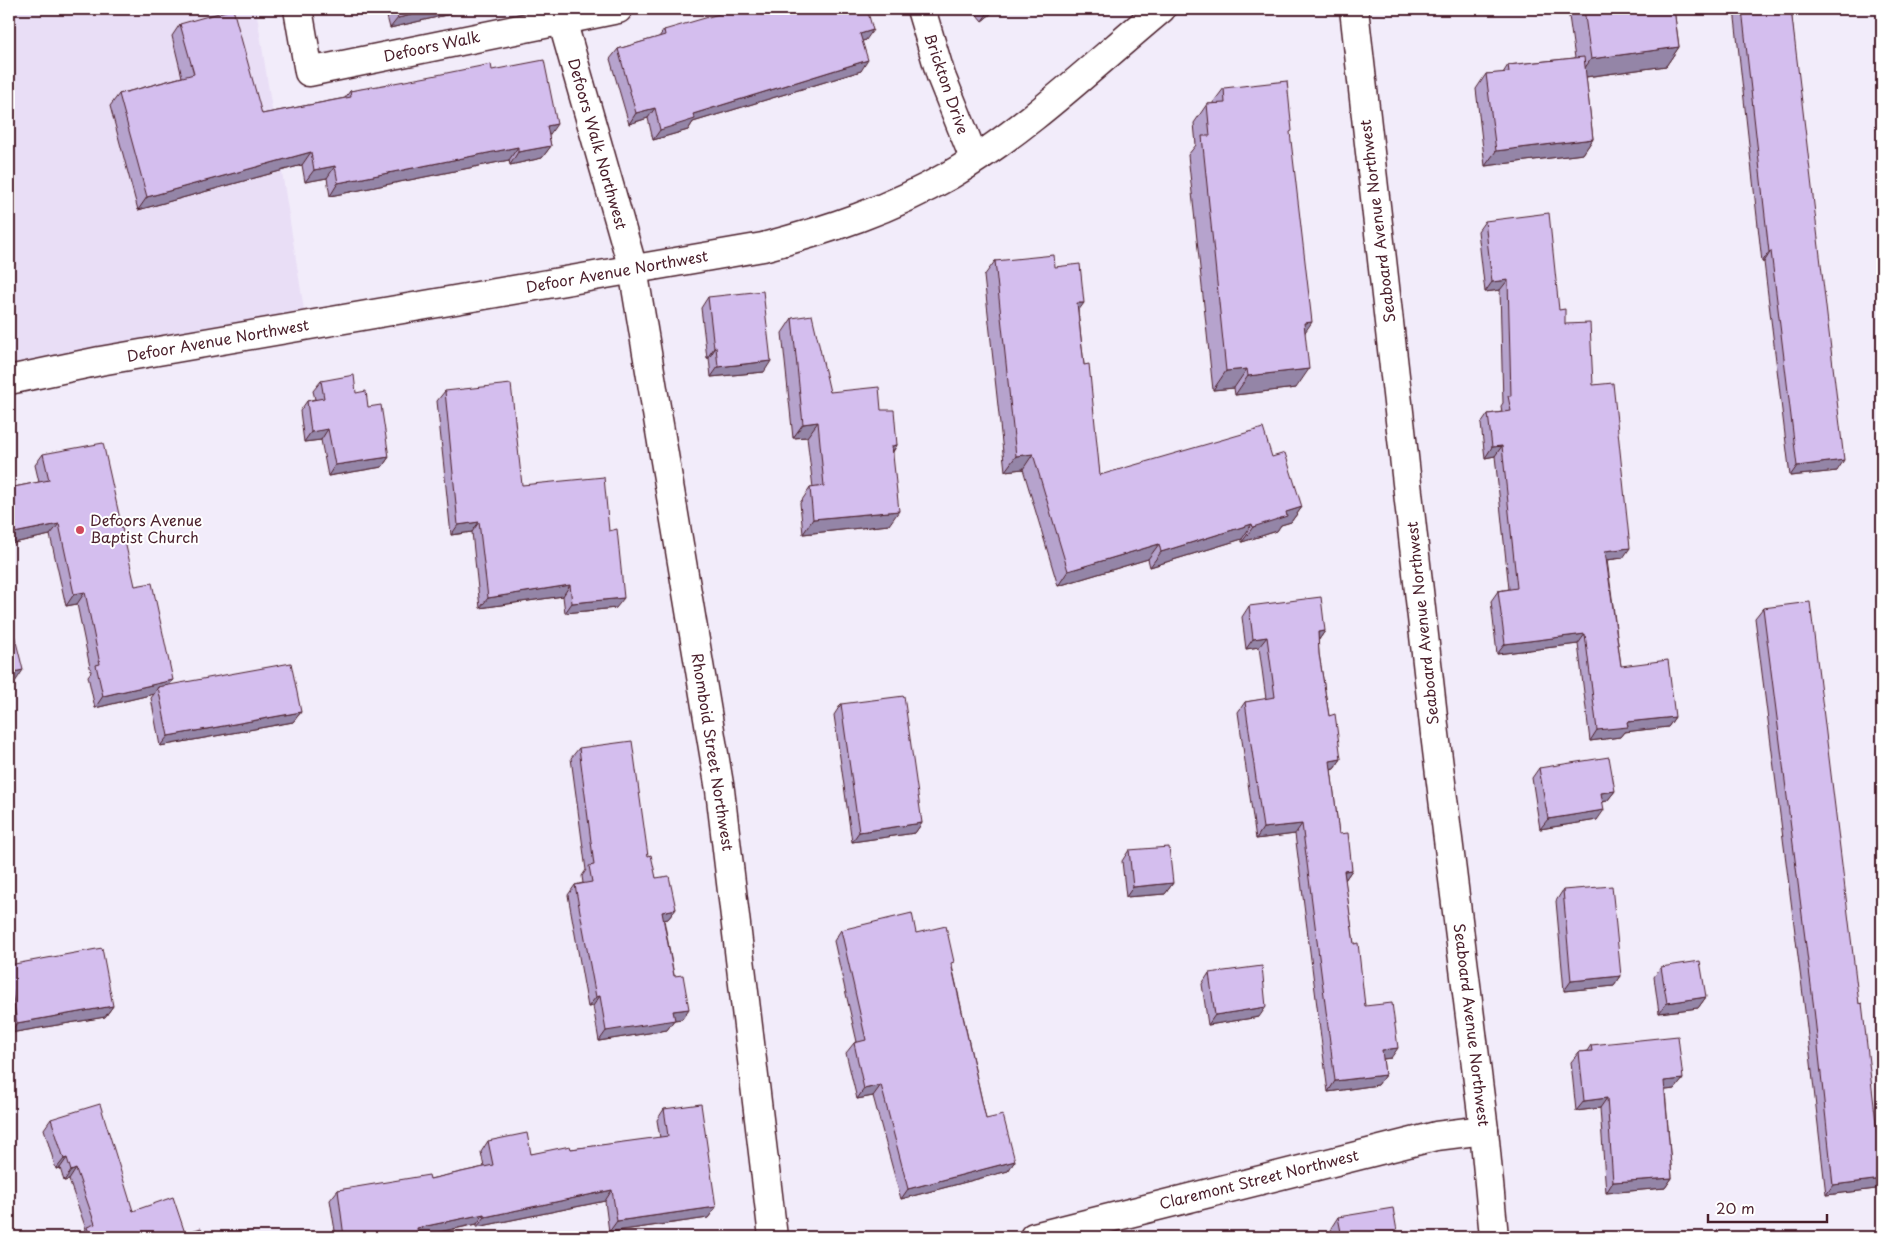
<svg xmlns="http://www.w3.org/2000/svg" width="1891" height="1246" font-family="'Playpen Sans',sans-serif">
  <rect width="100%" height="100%" fill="#f2ecfa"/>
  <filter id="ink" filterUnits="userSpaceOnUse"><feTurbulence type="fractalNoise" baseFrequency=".02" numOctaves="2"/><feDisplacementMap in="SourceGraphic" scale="10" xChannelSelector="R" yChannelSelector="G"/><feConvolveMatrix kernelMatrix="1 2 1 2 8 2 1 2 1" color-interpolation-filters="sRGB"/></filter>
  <g filter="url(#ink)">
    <polygon fill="#e9def6" points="9,9 256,9 306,322 9,381"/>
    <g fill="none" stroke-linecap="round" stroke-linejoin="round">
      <defs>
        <g id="minor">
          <polyline points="298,9 309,72 618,9"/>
          <polyline points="921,9 941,76 974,158"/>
          <polyline points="1354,9 1435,734 1484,1130 1494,1237"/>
          <polyline points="562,20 633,269 720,790 773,1237"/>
          <polyline points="1034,1237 1436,1136 1484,1130"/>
        </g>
        <path id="tertiary" d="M 9,380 L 100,361 L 763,247 C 828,230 891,209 950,175 C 1024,132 1095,64 1161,9"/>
      </defs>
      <use href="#minor" stroke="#4a1f2b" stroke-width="31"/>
      <use href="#tertiary" stroke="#4a1f2b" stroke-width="31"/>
      <use href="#minor" stroke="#fff" stroke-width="28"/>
      <use href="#tertiary" stroke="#fff" stroke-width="28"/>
    </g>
    <g fill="#b6a3cd" stroke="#4a1f2b">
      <polygon points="385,9 472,9 390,28"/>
      <polygon points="972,9 997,9 982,21"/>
      <polygon points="1568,9 1674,9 1679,47 1666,66 1586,77 1593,139 1583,154 1485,166 1476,89 1486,74 1503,73 1508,65 1575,58"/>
      <polygon points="1734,9 1791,9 1837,471 1790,476 1764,262 1762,262"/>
      <polygon points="180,24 262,114 345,98 350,91 492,70 549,136 551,146 542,158 510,165 509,160 330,196 327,178 305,182 302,165 138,210 110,106 119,94 182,77 172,36"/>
      <polygon points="664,30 866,40 862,41 861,71 693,122 688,130 653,140 648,118 629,124 610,59 618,49 659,37"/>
      <polygon points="1224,88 1290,135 1305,332 1296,388 1235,395 1234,388 1213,390 1188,155 1196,145 1194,123 1207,104 1212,104"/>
      <polygon points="1485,221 1559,310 1593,385 1623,558 1607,560 1621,666 1675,717 1668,727 1624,732 1620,737 1590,741 1578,644 1497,654 1491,601 1498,591 1509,589 1495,456 1485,458 1481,424 1488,414 1502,412 1501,406 1503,403 1500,290 1485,292 1478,231"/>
      <polygon points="995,261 1055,267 1078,311 1084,365 1100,475 1272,457 1302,507 1291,522 1281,525 1277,531 1242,542 1242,539 1150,567 1148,559 1058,586 1023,469 1005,471 984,276"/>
      <polygon points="708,297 764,372 711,377 709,358 707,358 701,308"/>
      <polygon points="792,318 830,392 881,410 897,445 893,452 889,525 803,534 800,503 810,488 813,488 807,437 793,438 782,333"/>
      <polygon points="321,381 356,393 368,407 389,457 382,467 328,476 321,440 304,442 300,411 307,401 315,399 313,391"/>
      <polygon points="445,391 522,485 616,608 565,613 563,596 480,608 472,532 451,535 437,401"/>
      <polygon points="43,454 135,586 169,685 301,712 293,722 160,746 151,698 154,694 95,708 88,676 91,672 77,604 66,606 50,535 9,544 9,488 39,482 35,465"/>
      <polygon points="1249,606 1325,631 1318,641 1319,654 1329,716 1341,759 1334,769 1331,770 1339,834 1352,870 1345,880 1354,944 1365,1006 1391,1058 1383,1059 1385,1075 1378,1085 1328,1092 1295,834 1256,839 1238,712 1245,702 1266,699 1259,647 1246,649 1242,617"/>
      <polygon points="1763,608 1859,1004 1882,1174 1882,1180 1876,1189 1826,1195 1806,1019 1755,618"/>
      <polygon points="841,704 922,823 915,833 852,842 834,715"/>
      <polygon points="579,748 648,856 656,878 676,909 668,919 664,920 682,1019 674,1020 667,1030 599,1041 593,1006 588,1007 568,895 575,885 583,883 582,876 586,870 571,758"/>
      <polygon points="1539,768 1615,791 1607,801 1603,802 1597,820 1540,829 1532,778"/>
      <polygon points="1129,850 1173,883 1165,894 1126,897 1122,861"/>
      <polygon points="1563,890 1621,976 1614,986 1564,991 1556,901"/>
      <polygon points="841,930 916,933 952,966 986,1119 1015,1161 1008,1171 901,1199 873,1096 857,1099 846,1053 854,1043 857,1042 834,941"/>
      <polygon points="9,965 113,1006 105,1017 10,1033 9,1026"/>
      <polygon points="1661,967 1706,997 1698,1008 1659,1013 1654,977"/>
      <polygon points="1209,973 1259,1017 1208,1025 1202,984"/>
      <polygon points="1591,1045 1683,1079 1675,1089 1665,1090 1672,1178 1665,1188 1606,1193 1600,1108 1576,1111 1571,1062 1579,1052 1587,1051"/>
      <polygon points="664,1109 716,1207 708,1218 609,1232 605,1201 477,1227 477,1224 418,1237 336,1237 330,1200 338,1190 430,1179 484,1167 481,1152 488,1141 531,1154 660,1138 657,1120"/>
      <polygon points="51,1119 133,1211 185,1233 81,1236 86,1229 69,1180 64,1181 60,1168 56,1169 44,1129"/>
      <polygon points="1338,1217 1398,1237 1333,1237 1331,1228"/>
    </g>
    <g fill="#9485a7" stroke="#4a1f2b">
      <polygon points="436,9 472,9 390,28 398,18"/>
      <polygon points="991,9 997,9 982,21 989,11"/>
      <polygon points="873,30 866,40 853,44 860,34"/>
      <polygon points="1679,47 1666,66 1578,78 1591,59"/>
      <polygon points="868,60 861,71 693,122 688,130 653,140 660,130 693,114"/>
      <polygon points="655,108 648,118 629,124 636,113"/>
      <polygon points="557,124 548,137 547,126"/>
      <polygon points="1593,139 1583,154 1485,166 1496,151"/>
      <polygon points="551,146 542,158 510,165 518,152"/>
      <polygon points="518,147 509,160 330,196 338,183"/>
      <polygon points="311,152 302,165 138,210 147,197"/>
      <polygon points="335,166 327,178 305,182 314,170"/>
      <polygon points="1771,251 1764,262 1762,262 1769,252"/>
      <polygon points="1508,280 1500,290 1485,292 1492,282"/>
      <polygon points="1077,303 1084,303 1073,318"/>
      <polygon points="1312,322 1299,341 1304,323"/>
      <polygon points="716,347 709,358 707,358 714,348"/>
      <polygon points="771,361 764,372 711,377 718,367"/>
      <polygon points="1247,369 1234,388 1213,390 1226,371"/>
      <polygon points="1309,369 1296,388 1235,395 1248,376"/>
      <polygon points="818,422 807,437 793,438 803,424"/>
      <polygon points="328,429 321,440 304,442 311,432"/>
      <polygon points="897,445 887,460 892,446"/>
      <polygon points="1502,446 1495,456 1485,458 1492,447"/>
      <polygon points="1033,454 1023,469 1005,471 1016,456"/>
      <polygon points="389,457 382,467 328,476 335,465"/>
      <polygon points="1844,460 1837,471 1790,476 1797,466"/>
      <polygon points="1302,507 1291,522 1281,525 1277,531 1242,542 1253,527 1286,512"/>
      <polygon points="899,511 889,525 803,534 813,519"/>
      <polygon points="479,522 472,532 451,535 458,525"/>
      <polygon points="59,524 50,535 9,544 9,534"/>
      <polygon points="1252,524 1242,539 1150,567 1161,552"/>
      <polygon points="1159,544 1148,559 1058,586 1068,571"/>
      <polygon points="1630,548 1623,558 1598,561 1605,551"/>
      <polygon points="570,585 563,596 480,608 488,598"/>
      <polygon points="85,592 77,604 66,606 74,594"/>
      <polygon points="624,598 616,608 565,613 572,603"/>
      <polygon points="1325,631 1318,641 1318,632"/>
      <polygon points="1585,634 1578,644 1497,654 1505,644"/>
      <polygon points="1267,637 1259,647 1246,649 1253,639"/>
      <polygon points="23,670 15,682 9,683 9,673"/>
      <polygon points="173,680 165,691 158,687 154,694 95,708 103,696"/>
      <polygon points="301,712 293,722 160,746 168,736"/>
      <polygon points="1675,717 1668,727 1624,732 1620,737 1590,741 1597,730 1627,722"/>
      <polygon points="1341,759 1334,769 1323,771 1330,761"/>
      <polygon points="1615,791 1607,801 1594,803 1601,793"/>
      <polygon points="1604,810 1597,820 1540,829 1548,819"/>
      <polygon points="922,823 915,833 852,842 859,832"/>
      <polygon points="1302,824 1295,834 1256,839 1263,828"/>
      <polygon points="1352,870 1345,880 1344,871"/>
      <polygon points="1173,883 1165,894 1126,897 1133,887"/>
      <polygon points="676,909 668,919 655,922 662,912"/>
      <polygon points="1621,976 1614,986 1564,991 1571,981"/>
      <polygon points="600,996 593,1006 588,1007 596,997"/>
      <polygon points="1706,997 1698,1008 1659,1013 1667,1003"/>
      <polygon points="113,1006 105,1017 10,1033 17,1023"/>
      <polygon points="1266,1007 1259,1017 1208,1025 1215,1015"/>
      <polygon points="689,1009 682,1019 674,1020 667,1030 599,1041 606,1031 673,1011"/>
      <polygon points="1398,1048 1391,1058 1375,1060 1382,1050"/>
      <polygon points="1385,1075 1378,1085 1328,1092 1335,1081"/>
      <polygon points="1683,1079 1675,1089 1657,1091 1664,1081"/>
      <polygon points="881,1085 873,1096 857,1099 864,1089"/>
      <polygon points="1607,1098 1600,1108 1576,1111 1584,1101"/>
      <polygon points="67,1158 60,1168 56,1169 64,1159"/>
      <polygon points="1015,1161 1008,1171 901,1199 908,1189"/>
      <polygon points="76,1169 69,1180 64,1181 71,1171"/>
      <polygon points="1672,1178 1665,1188 1606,1193 1613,1182"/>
      <polygon points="1882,1179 1876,1189 1826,1195 1833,1185"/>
      <polygon points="612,1190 605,1201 477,1227 485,1217"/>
      <polygon points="716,1207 708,1218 609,1232 617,1221"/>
      <polygon points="484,1214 477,1224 415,1237 417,1228"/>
      <polygon points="365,1234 362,1237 345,1237"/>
    </g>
    <g fill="#d4beee" stroke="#4a1f2b">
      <polygon points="233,9 262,114 351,97 350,91 427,77 491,64 492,70 544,60 557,124 547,126 551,146 518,152 518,147 338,183 335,166 314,170 311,152 147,197 119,94 194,74 180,24"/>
      <polygon points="395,9 436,9 398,18"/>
      <polygon points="736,9 867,9 873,30 860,34 868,60 693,114 695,119 660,130 655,108 636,113 618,49 665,35 664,30"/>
      <polygon points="1584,9 1674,9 1679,47 1591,59"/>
      <polygon points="1742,9 1791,9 1844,460 1797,466 1771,251 1769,252"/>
      <polygon points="1584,57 1593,139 1496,151 1486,74 1509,72 1508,65"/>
      <polygon points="1287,81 1292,131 1290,132 1312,322 1304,323 1309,369 1248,376 1247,369 1226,371 1202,136 1210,136 1207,104 1225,103 1224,88"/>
      <polygon points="1549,213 1559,310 1565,309 1565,324 1590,323 1593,385 1613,383 1630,548 1605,551 1621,666 1668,660 1675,717 1627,722 1628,727 1597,730 1585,634 1505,644 1498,591 1517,588 1502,446 1492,447 1488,414 1511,411 1508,396 1511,396 1508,280 1492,282 1485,221"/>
      <polygon points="1054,255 1055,267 1080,264 1084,303 1077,303 1084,365 1089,364 1100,475 1263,428 1272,457 1285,453 1302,507 1286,512 1287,516 1253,527 1252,524 1161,552 1159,544 1068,571 1033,454 1016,456 995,261"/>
      <polygon points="763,291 771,361 718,367 716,347 714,348 708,297"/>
      <polygon points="812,315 830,392 879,387 881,410 894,410 897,445 892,446 899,511 813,519 810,488 824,486 818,422 803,424 792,318"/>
      <polygon points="354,375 356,393 366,391 368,407 381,405 389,457 335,465 328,429 311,432 307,401 324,398 321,381"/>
      <polygon points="511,384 522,485 604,477 609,531 617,529 624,598 572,603 570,585 488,598 479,522 458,525 445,391"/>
      <polygon points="103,443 135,586 152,583 173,680 103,696 96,665 100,664 85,592 74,594 59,524 9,534 9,488 49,480 43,454"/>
      <polygon points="1321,597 1325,631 1318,632 1319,654 1329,716 1335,714 1341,759 1330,761 1339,834 1348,833 1352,870 1344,871 1354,944 1358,943 1365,1006 1392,1003 1398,1048 1382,1050 1385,1075 1335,1081 1302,824 1263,828 1245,702 1275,697 1267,637 1253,639 1249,606"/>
      <polygon points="1810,602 1859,1004 1862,1003 1882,1174 1882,1179 1833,1185 1814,1009 1763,608"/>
      <polygon points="14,634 23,670 9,673 9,635"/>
      <polygon points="291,663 301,712 168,736 158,687"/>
      <polygon points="904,696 922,823 859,832 841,704"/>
      <polygon points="632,741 648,856 651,855 656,878 669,876 676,909 662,912 674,976 683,975 689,1009 673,1011 675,1020 606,1031 600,996 596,997 575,885 592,882 589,866 594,865 579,748"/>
      <polygon points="1609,757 1615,791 1601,793 1604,810 1548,819 1539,768"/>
      <polygon points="1169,847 1173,883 1133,887 1129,850"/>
      <polygon points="1612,886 1621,976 1571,981 1563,890"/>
      <polygon points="912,913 916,933 946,926 954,962 951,963 986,1119 1003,1115 1015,1161 908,1189 881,1085 864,1089 854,1043 866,1040 841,930"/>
      <polygon points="102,948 113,1006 17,1023 9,974 9,965"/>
      <polygon points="1700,961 1706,997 1667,1003 1661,967"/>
      <polygon points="1262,966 1266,1007 1215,1015 1209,973"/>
      <polygon points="1678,1036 1683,1079 1664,1081 1672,1178 1613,1182 1607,1098 1584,1101 1579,1052 1592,1051 1591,1045"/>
      <polygon points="100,1104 133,1211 173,1197 185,1233 201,1228 205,1237 78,1237 89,1233 87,1227 95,1224 76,1169 71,1171 67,1158 64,1159 51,1119"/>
      <polygon points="701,1104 716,1207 617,1221 612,1190 485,1217 484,1214 417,1228 418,1237 365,1237 365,1234 344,1237 338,1190 429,1175 430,1179 493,1165 488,1141 527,1133 531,1154 570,1146 571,1149 668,1136 664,1109"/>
      <polygon points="1393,1208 1398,1237 1342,1237 1338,1217"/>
    </g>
  </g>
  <circle fill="#d1495b" stroke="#fff" stroke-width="2" cx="80" cy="530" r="5"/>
  <g text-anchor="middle" stroke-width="4" stroke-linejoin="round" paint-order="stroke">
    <g font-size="15" fill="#4a1f2b" stroke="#fff">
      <text transform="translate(432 47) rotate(-12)" y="5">Defoors Walk</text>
      <text transform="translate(946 84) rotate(71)" y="5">Brickton Drive</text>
      <text transform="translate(597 144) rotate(74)" y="5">Defoors Walk Northwest</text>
      <text transform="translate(1378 221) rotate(-97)" y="5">Seaboard Avenue Northwest</text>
      <text transform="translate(617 272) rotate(-10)" y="5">Defoor Avenue Northwest</text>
      <text transform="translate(218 341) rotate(-10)" y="5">Defoor Avenue Northwest</text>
      <text transform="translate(1423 623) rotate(-96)" y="5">Seaboard Avenue Northwest</text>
      <text transform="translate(712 752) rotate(81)" y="5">Rhomboid Street Northwest</text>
      <text transform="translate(1471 1025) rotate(83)" y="5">Seaboard Avenue Northwest</text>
      <text transform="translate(1259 1180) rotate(-14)" y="5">Claremont Street Northwest</text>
    </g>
    <g font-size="15" fill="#4a1f2b" stroke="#fff" text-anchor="start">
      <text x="90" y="526">Defoors Avenue<tspan x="90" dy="17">Baptist Church</tspan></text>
    </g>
  </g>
  <rect width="1891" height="1246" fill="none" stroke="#fff" stroke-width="30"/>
  <rect x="15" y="15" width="1861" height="1216" fill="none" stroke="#4a1f2b" stroke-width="2" filter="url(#ink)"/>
  <path d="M1708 1214v8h119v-8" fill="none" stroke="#4a1f2b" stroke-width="2.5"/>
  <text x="1716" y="1214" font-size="15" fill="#4a1f2b" stroke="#ffffff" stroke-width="4" paint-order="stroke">20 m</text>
</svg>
